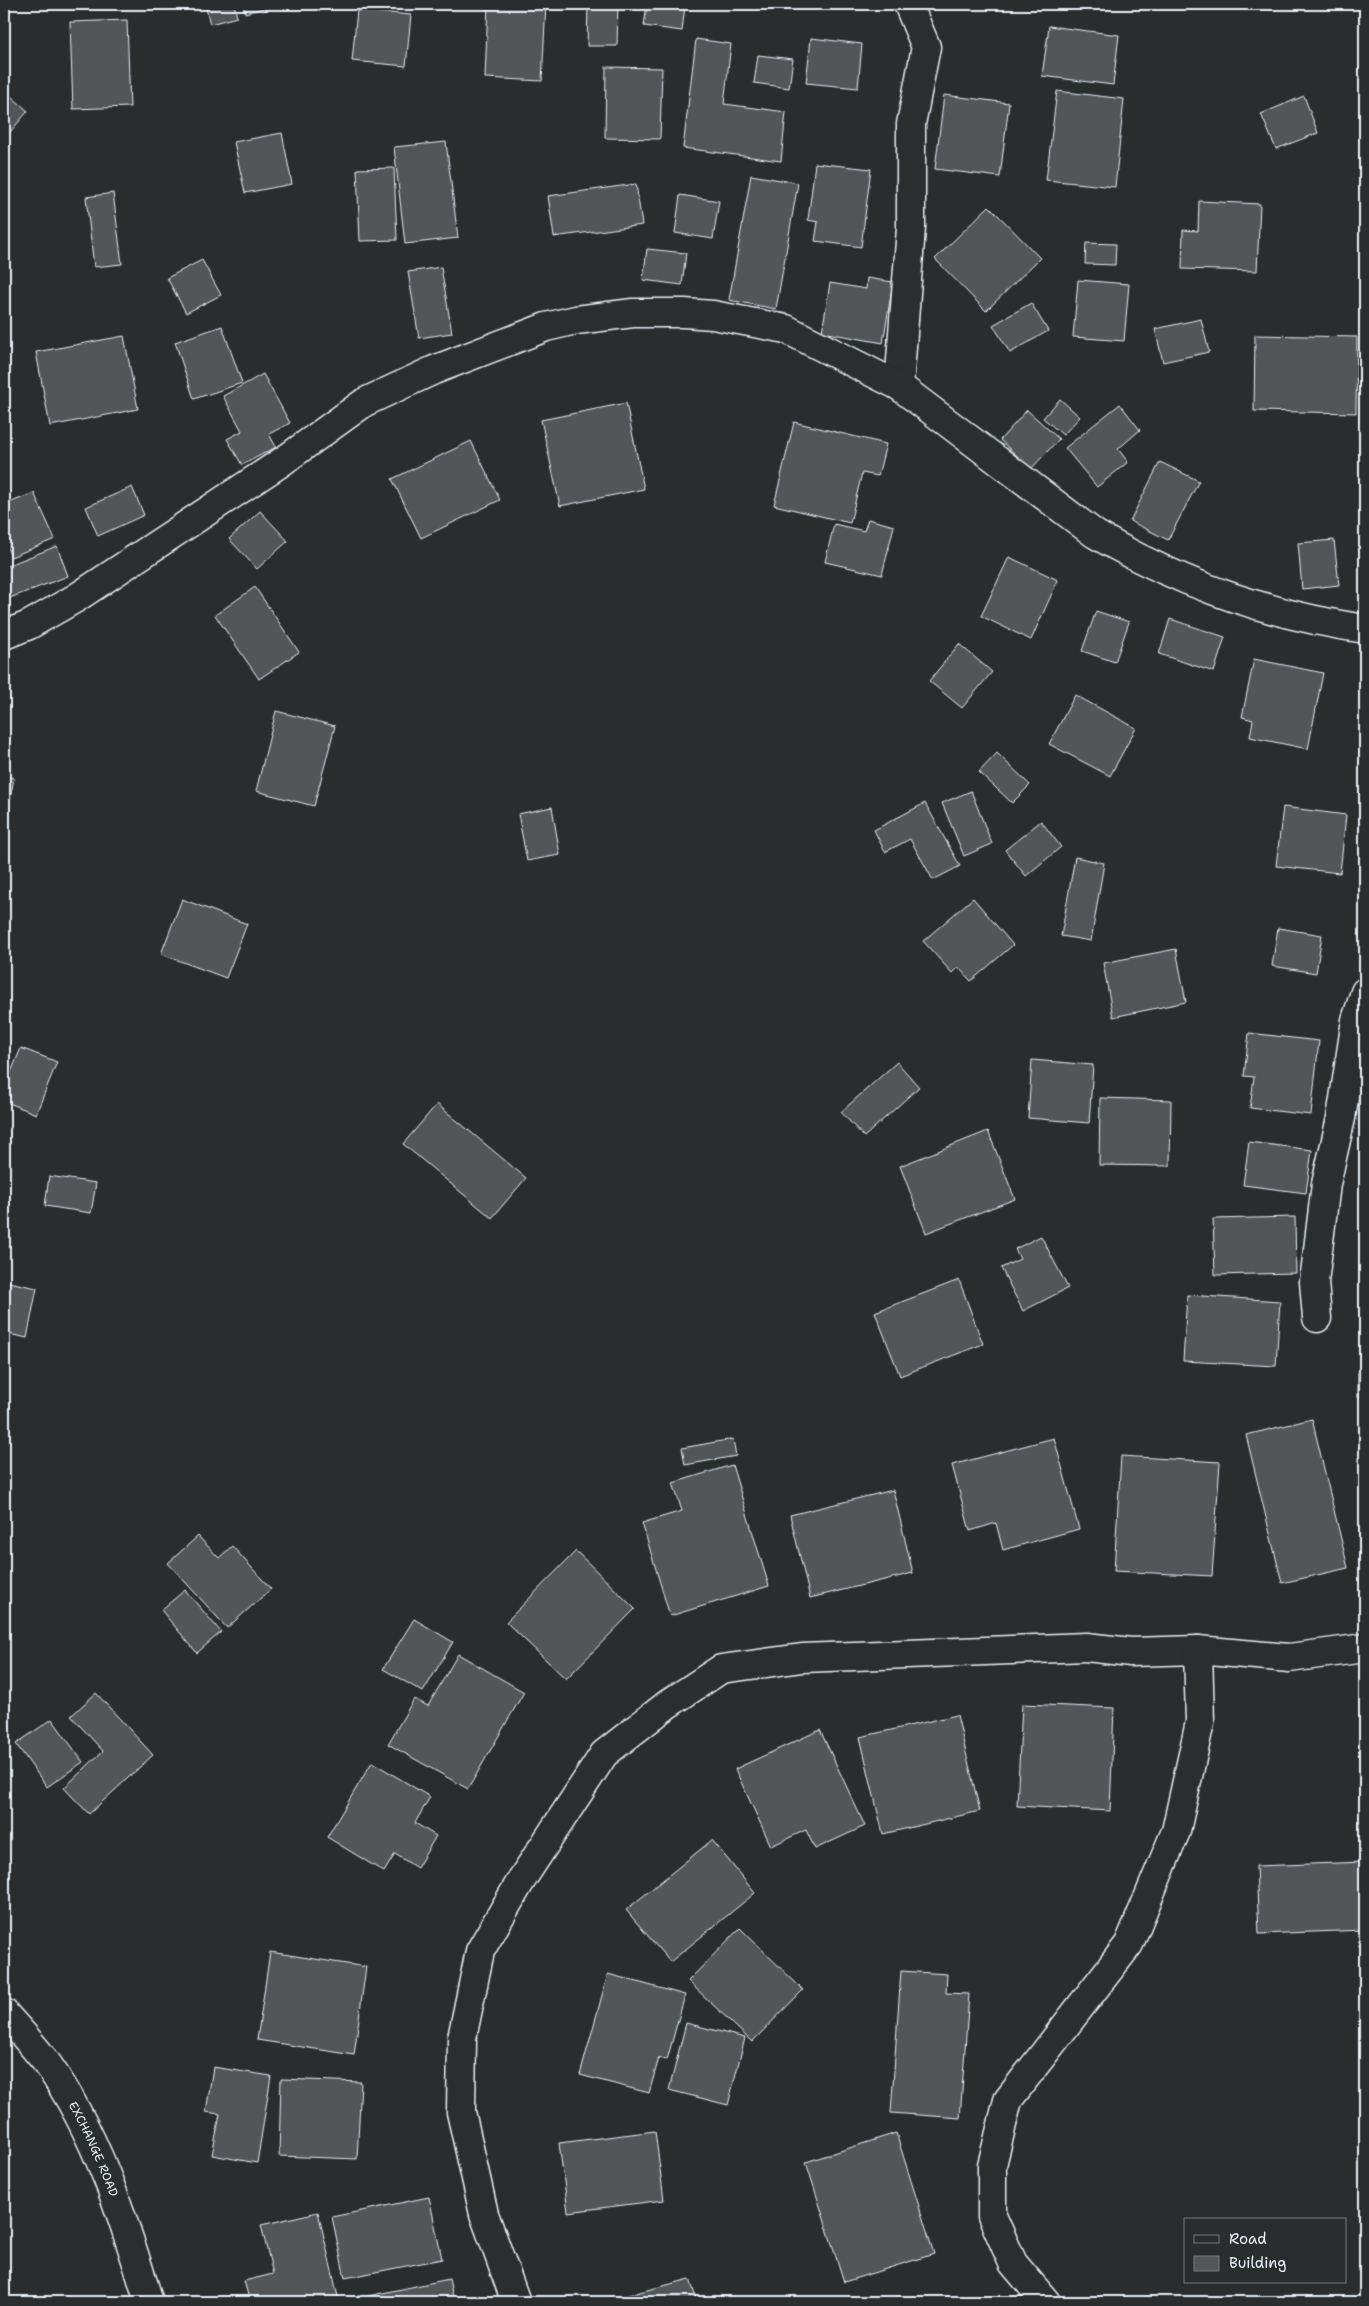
<svg xmlns="http://www.w3.org/2000/svg" width="1369" height="2306" font-family="'Shantell Sans',sans-serif">
  <rect width="100%" height="100%" fill="#2a2d2e"/>
  <filter id="ink" filterUnits="userSpaceOnUse"><feTurbulence type="fractalNoise" baseFrequency=".02" numOctaves="2"/><feDisplacementMap in="SourceGraphic" scale="10" xChannelSelector="R" yChannelSelector="G"/><feConvolveMatrix kernelMatrix="1 2 1 2 8 2 1 2 1" color-interpolation-filters="sRGB"/></filter>
  <g filter="url(#ink)">
    <g fill="#535759" stroke="#e8f1f8">
      <polygon points="205,4 234,4 237,17 210,24"/>
      <polygon points="243,4 263,4 264,8 245,13"/>
      <polygon points="488,4 546,4 542,81 485,78"/>
      <polygon points="588,4 618,4 617,46 587,46"/>
      <polygon points="647,4 685,6 682,31 644,26"/>
      <polygon points="357,10 411,15 406,66 352,61"/>
      <polygon points="127,20 130,107 73,109 70,22"/>
      <polygon points="1049,26 1119,35 1113,85 1042,76"/>
      <polygon points="811,38 862,44 858,88 806,83"/>
      <polygon points="696,39 731,44 724,104 786,112 781,161 683,148"/>
      <polygon points="758,55 793,59 789,88 754,83"/>
      <polygon points="606,67 662,68 660,139 605,138"/>
      <polygon points="4,90 28,111 4,139"/>
      <polygon points="1057,91 1124,99 1115,187 1046,180"/>
      <polygon points="944,95 1009,103 1000,177 935,169"/>
      <polygon points="1304,96 1318,133 1276,149 1261,114"/>
      <polygon points="282,133 292,184 245,193 234,142"/>
      <polygon points="446,142 458,238 405,244 394,147"/>
      <polygon points="815,163 871,169 861,247 815,241 818,222 808,220"/>
      <polygon points="394,168 397,240 360,241 357,169"/>
      <polygon points="751,175 798,183 776,309 729,300"/>
      <polygon points="636,184 642,225 554,237 548,196"/>
      <polygon points="113,193 122,264 94,267 86,197"/>
      <polygon points="680,195 719,201 713,239 675,233"/>
      <polygon points="1199,201 1260,204 1257,271 1182,269 1183,230 1198,231"/>
      <polygon points="989,206 1040,258 986,311 935,259"/>
      <polygon points="1086,243 1116,244 1115,265 1085,264"/>
      <polygon points="647,249 686,253 682,285 643,280"/>
      <polygon points="202,260 221,295 186,313 167,278"/>
      <polygon points="441,267 452,333 419,338 408,272"/>
      <polygon points="867,278 893,282 883,343 822,332 830,283 866,289"/>
      <polygon points="1078,280 1129,284 1124,341 1073,337"/>
      <polygon points="1031,303 1048,331 1010,353 993,325"/>
      <polygon points="1201,319 1209,352 1163,362 1155,329"/>
      <polygon points="222,326 242,383 194,399 175,342"/>
      <polygon points="1255,335 1357,337 1356,413 1254,411"/>
      <polygon points="124,336 138,409 50,426 36,352"/>
      <polygon points="263,374 290,423 269,434 276,447 242,465 227,439 242,431 223,396"/>
      <polygon points="1060,399 1080,417 1063,435 1043,418"/>
      <polygon points="626,403 644,489 560,506 541,420"/>
      <polygon points="1120,404 1140,430 1118,449 1128,462 1097,487 1065,448"/>
      <polygon points="1027,410 1059,439 1031,469 1000,440"/>
      <polygon points="794,422 886,444 878,476 862,473 850,523 774,505"/>
      <polygon points="471,441 500,500 421,538 392,479"/>
      <polygon points="1160,462 1199,481 1168,540 1130,521"/>
      <polygon points="132,487 144,515 98,536 86,507"/>
      <polygon points="34,493 55,539 11,557 4,539 4,505"/>
      <polygon points="260,511 288,541 257,569 229,539"/>
      <polygon points="868,519 894,526 882,575 825,562 834,524 864,531"/>
      <polygon points="1334,540 1339,585 1302,589 1298,543"/>
      <polygon points="57,546 68,576 7,599 4,591 4,567"/>
      <polygon points="1009,557 1058,580 1031,640 981,616"/>
      <polygon points="255,587 299,652 259,679 215,615"/>
      <polygon points="1096,611 1129,622 1115,662 1082,651"/>
      <polygon points="1170,619 1225,637 1214,672 1159,654"/>
      <polygon points="959,644 992,672 962,708 929,681"/>
      <polygon points="1254,659 1323,673 1308,749 1250,737 1253,720 1242,717"/>
      <polygon points="1075,695 1136,728 1110,776 1049,744"/>
      <polygon points="276,711 335,726 314,806 256,791"/>
      <polygon points="997,753 1030,785 1012,803 979,772"/>
      <polygon points="4,776 14,778 7,815 4,815"/>
      <polygon points="971,791 992,844 964,856 942,803"/>
      <polygon points="925,803 960,866 933,880 910,839 885,852 874,830"/>
      <polygon points="552,807 560,855 527,861 518,814"/>
      <polygon points="1283,807 1346,815 1340,873 1276,866"/>
      <polygon points="1041,821 1061,847 1026,876 1005,850"/>
      <polygon points="1075,857 1104,863 1091,941 1061,936"/>
      <polygon points="973,898 1013,945 971,981 958,967 952,973 923,941"/>
      <polygon points="182,899 247,924 226,978 161,954"/>
      <polygon points="1278,928 1322,935 1316,973 1272,966"/>
      <polygon points="1176,949 1186,1002 1113,1017 1103,963"/>
      <polygon points="1249,1033 1319,1041 1311,1115 1250,1108 1254,1077 1244,1076"/>
      <polygon points="21,1048 57,1062 36,1114 4,1101 4,1089"/>
      <polygon points="1032,1060 1093,1065 1089,1123 1028,1118"/>
      <polygon points="897,1062 919,1087 864,1137 841,1112"/>
      <polygon points="1100,1098 1171,1100 1170,1166 1099,1165"/>
      <polygon points="437,1104 526,1178 492,1218 403,1144"/>
      <polygon points="988,1131 1015,1199 926,1233 900,1166"/>
      <polygon points="1249,1142 1312,1150 1306,1193 1243,1185"/>
      <polygon points="49,1176 96,1183 91,1213 45,1206"/>
      <polygon points="1295,1217 1296,1273 1215,1275 1213,1219"/>
      <polygon points="1041,1236 1068,1288 1023,1311 1001,1268 1020,1259 1015,1249"/>
      <polygon points="959,1280 983,1344 900,1376 875,1312"/>
      <polygon points="4,1281 37,1288 27,1338 4,1333"/>
      <polygon points="1187,1295 1280,1301 1276,1366 1183,1361"/>
      <rect x="1358" y="1373" width="7" height="24"/>
      <polygon points="1312,1419 1348,1568 1282,1583 1246,1435"/>
      <polygon points="1054,1438 1079,1529 1003,1550 996,1523 970,1531 952,1465"/>
      <polygon points="733,1439 736,1456 685,1465 682,1448"/>
      <polygon points="1121,1456 1220,1462 1212,1576 1114,1571"/>
      <polygon points="732,1465 769,1586 670,1616 642,1523 682,1511 673,1483"/>
      <polygon points="893,1490 913,1573 810,1598 790,1515"/>
      <polygon points="198,1536 219,1558 232,1546 271,1589 227,1628 168,1563"/>
      <polygon points="576,1551 635,1609 566,1679 506,1622"/>
      <polygon points="185,1590 221,1632 197,1653 161,1610"/>
      <polygon points="414,1619 453,1642 423,1692 383,1669"/>
      <polygon points="458,1654 524,1692 468,1789 388,1744 414,1699 428,1706"/>
      <polygon points="96,1693 153,1755 89,1814 64,1788 103,1751 71,1716"/>
      <polygon points="1022,1704 1114,1708 1110,1811 1017,1806"/>
      <polygon points="957,1715 980,1811 883,1834 860,1737"/>
      <polygon points="52,1719 83,1762 47,1787 16,1744"/>
      <polygon points="820,1730 865,1826 815,1849 806,1830 771,1846 735,1769"/>
      <polygon points="372,1762 430,1797 415,1823 436,1836 417,1868 395,1854 384,1872 327,1837"/>
      <polygon points="712,1840 755,1893 670,1962 626,1910"/>
      <polygon points="1365,1862 1365,1930 1259,1934 1256,1866"/>
      <polygon points="740,1928 803,1990 752,2042 688,1981"/>
      <polygon points="270,1952 366,1967 354,2055 257,2040"/>
      <polygon points="901,1971 947,1974 946,1993 969,1994 960,2118 891,2113"/>
      <polygon points="608,1974 685,1995 667,2060 659,2058 649,2093 580,2075"/>
      <polygon points="686,2023 745,2038 728,2105 669,2090"/>
      <polygon points="213,2067 271,2076 257,2163 212,2155 220,2114 206,2112"/>
      <polygon points="281,2079 361,2082 357,2159 279,2156"/>
      <polygon points="655,2131 664,2200 568,2212 559,2143"/>
      <polygon points="896,2133 934,2254 844,2282 806,2162"/>
      <polygon points="429,2197 442,2259 345,2278 332,2217"/>
      <polygon points="318,2212 339,2301 250,2302 244,2281 273,2274 261,2225"/>
      <polygon points="449,2279 454,2302 355,2302 354,2299"/>
      <polygon points="690,2279 697,2302 601,2302"/>
    </g>
    <g fill="none" stroke-linecap="round" stroke-linejoin="round">
      <defs>
        <g id="minor">
          <polyline points="899,386 911,228 911,124 926,47 908,4"/>
          <path d="M 4,635 L 29,625 L 76,598 L 283,461 L 365,402 L 434,370 L 546,327 L 576,320 L 633,313 L 684,313 L 713,315 L 786,329 L 899,386 L 1095,534 C 1180,584 1268,615 1365,629"/>
          <polyline points="1317,1318 1314,1282 1326,1184 1341,1118 1356,1020 1365,992"/>
          <path id="s1" d="M 4,2013 C 18,2029 33,2045 46,2062 C 97,2133 124,2220 149,2302"/>
          <polyline points="516,2302 484,2214 461,2112 462,2038 480,1951 522,1879 604,1754 668,1704 721,1669 802,1658 1086,1647 1131,1652 1198,1650 1289,1658 1365,1648"/>
          <polyline points="1046,2302 1013,2263 992,2216 992,2165 1008,2100 1129,1944 1176,1831 1200,1722 1198,1650"/>
        </g>
      </defs>
      <use href="#minor" stroke="#e8f1f8" stroke-width="31"/>
      <use href="#minor" stroke="#2a2d2e" stroke-width="28"/>
    </g>
  </g>
  <g text-anchor="middle" stroke-width="4.5" stroke-linejoin="round" paint-order="stroke">
    <g font-size="12" fill="#e8f1f8" stroke="#2a2d2e">
      <text dy="4" stroke="none"><textPath href="#s1" startOffset="164">EXCHANGE ROAD</textPath></text>
    </g>
  </g>
  <rect width="1369" height="2306" fill="none" stroke="#2a2d2e" stroke-width="20"/>
  <rect x="10" y="10" width="1349" height="2286" fill="none" stroke="#e8f1f8" stroke-width="2" filter="url(#ink)"/>
  <rect x="1184" y="2218" width="162" height="65" fill="#2a2d2e" stroke="#767b7f"/>
  <rect x="1194" y="2235" width="25" height="8" fill="#2a2d2e" stroke="#767b7f"/>
  <text x="1229" y="2244" font-size="15" fill="#e8f1f8">Road</text>
  <rect x="1194" y="2256" width="25" height="15" fill="#535759" stroke="#767b7f"/>
  <text x="1229" y="2268" font-size="15" fill="#e8f1f8">Building</text>
</svg>
